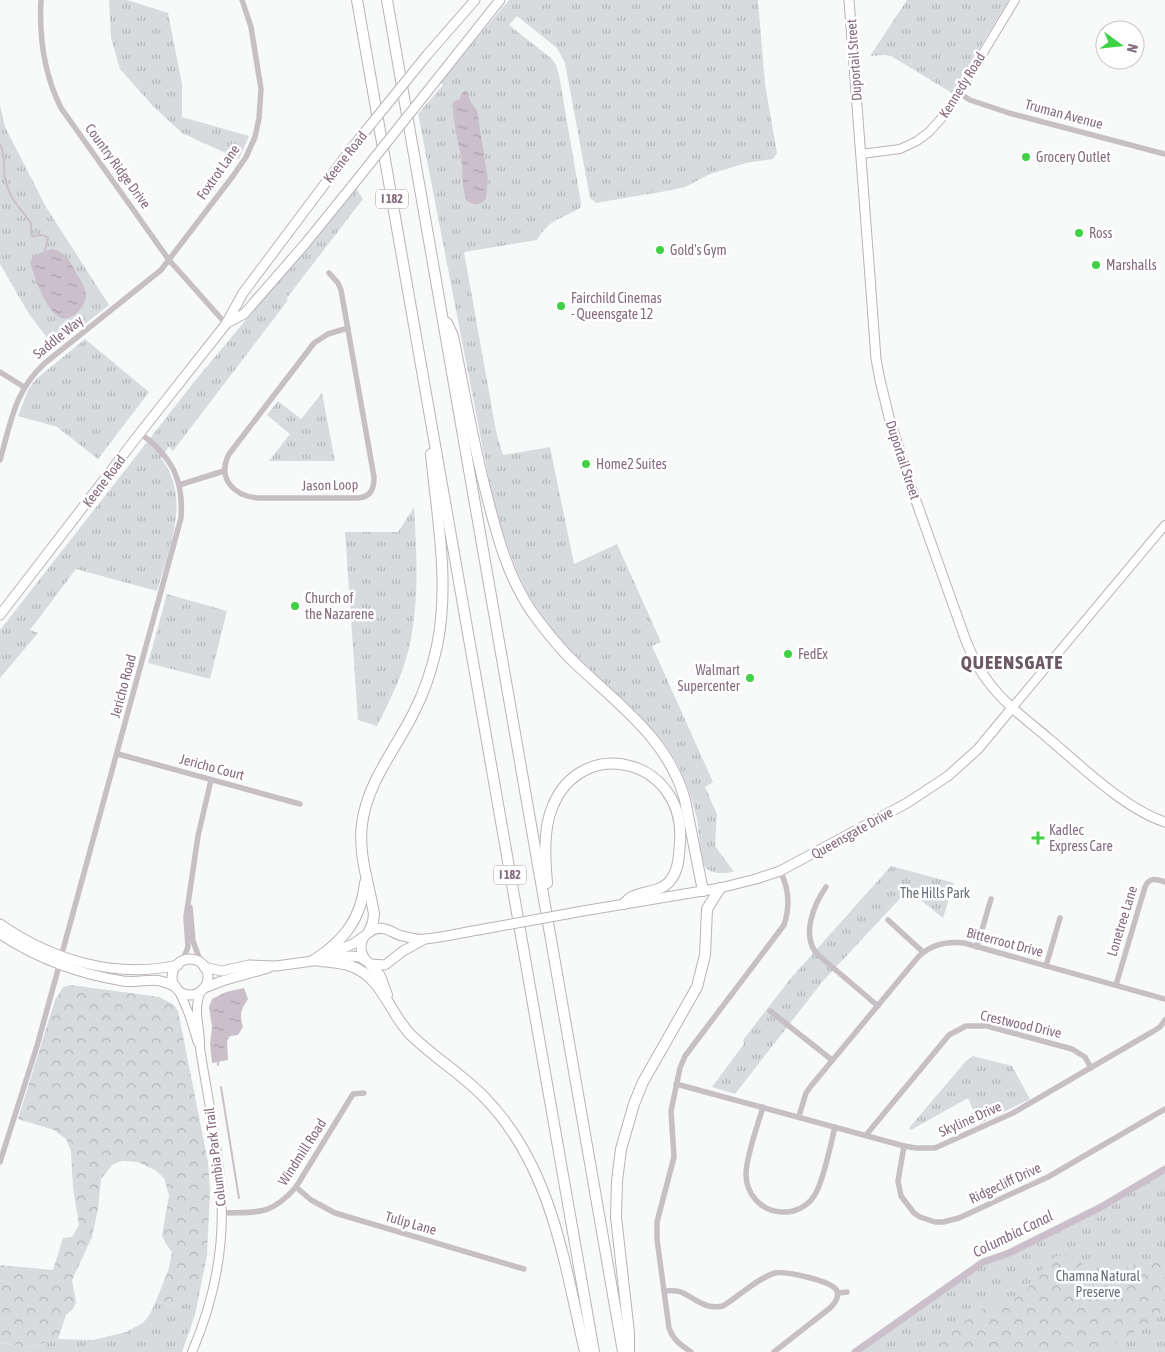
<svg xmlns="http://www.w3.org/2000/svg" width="1165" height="1352" font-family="'Asap Condensed',sans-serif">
  <defs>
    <pattern id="grass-tufts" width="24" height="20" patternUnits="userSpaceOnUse" patternTransform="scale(1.25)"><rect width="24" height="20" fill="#d7dbde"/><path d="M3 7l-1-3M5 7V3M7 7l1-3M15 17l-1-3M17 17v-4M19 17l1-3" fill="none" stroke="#b4b6b9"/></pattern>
    <pattern id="forest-crowns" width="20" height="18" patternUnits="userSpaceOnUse" patternTransform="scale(1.25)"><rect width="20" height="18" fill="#d7dbde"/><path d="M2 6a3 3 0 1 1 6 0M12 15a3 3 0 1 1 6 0" fill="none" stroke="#b4b6b9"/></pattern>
    <pattern id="water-ripples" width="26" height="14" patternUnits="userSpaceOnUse" patternTransform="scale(1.25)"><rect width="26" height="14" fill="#cbbfca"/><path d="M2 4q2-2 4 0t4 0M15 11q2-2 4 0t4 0" fill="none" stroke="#aa9fa9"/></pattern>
  </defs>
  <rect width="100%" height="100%" fill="#f8f9f9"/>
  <g fill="url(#grass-tufts)">
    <polygon points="109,0 127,0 168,13 182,84 182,117 249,136 239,159 182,133 153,106 120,69 111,38"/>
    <path d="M 509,0 L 758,0 L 765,84 L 777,153 L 773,159 L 746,163 L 710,174 L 685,187 L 672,190 L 596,203 L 590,198 L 565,63 L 557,48 L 517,16 L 509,25 L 552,59 L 556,65 L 559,75 L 581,203 L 580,208 C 562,219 549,219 537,240 L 464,252 L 496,431 L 503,455 L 550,447 L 574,564 L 617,544 L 661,642 L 652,646 L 713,782 L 705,787 L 717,814 L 715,846 L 734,872 C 724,873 712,875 705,867 C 700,860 699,829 697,819 C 691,796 684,772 670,752 C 638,706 591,676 555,633 C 522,595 507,548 493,501 L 418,114 L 443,85 L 440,82 Z"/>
    <polygon points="907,0 1009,0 952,93 891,56 884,55 870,56"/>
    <polygon points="0,105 5,127 46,207 109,305 55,348 29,314 0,264"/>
    <path d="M 356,188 L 363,199 L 286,299 L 288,300 L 173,451 L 169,447 L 161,458 C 192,499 169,548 157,591 L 76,569 L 30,630 L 38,633 L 0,678 L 0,630 L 194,382 Z"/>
    <polygon points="85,339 149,392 98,459 57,427 18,416 28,390 35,380"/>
    <polygon points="322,393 335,461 269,461 290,434 267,415 278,401 301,419"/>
    <path d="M 414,507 C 417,557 420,611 406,659 C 399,683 388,704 377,726 L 358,720 L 345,532 L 398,532 Z"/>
    <polygon points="167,594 227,611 210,679 148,663"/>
    <polygon points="891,866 954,883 943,918 908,890 823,981 735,1094 712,1087 744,1044 743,1040 791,978"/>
    <polygon points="973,1056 1012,1066 1030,1099 979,1124 968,1098 911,1130 909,1128 966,1061"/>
    <polygon points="1165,1169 1165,1352 855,1352 983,1262 1009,1253 1101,1207"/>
    <polygon points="203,1275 195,1315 182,1352 0,1352 0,1343 29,1347 58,1339 93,1340 126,1332 143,1323 150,1314 156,1301 179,1308"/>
  </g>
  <g fill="url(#forest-crowns)">
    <polygon points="71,985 159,997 173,1004 178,1011 208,1162 210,1190 207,1255 203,1275 179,1308 156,1301 169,1268 172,1252 166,1244 162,1235 169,1196 164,1178 155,1170 138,1162 123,1161 118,1162 112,1165 101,1179 98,1209 92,1237 72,1280 76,1302 73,1309 66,1315 58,1339 29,1347 0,1343 0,1265 53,1270 63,1238 72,1237 79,1225 73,1188 71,1151 66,1139 54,1130 18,1119 55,1000 63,987"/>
    <polygon points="1070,1255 1082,1260 1082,1270 1078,1282 1081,1289 1093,1292 1118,1278 1132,1265 1151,1261 1165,1265 1165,1313 1102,1352 922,1352 946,1329 995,1303 1014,1298 1027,1290 1037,1274 1056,1256"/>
  </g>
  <g fill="url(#water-ripples)">
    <path d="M 466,90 L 472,104 L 477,110 L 488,180 L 486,199 C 479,205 475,206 467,201 C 462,190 463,177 462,165 C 460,144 452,124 453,102 L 460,99 L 461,94 Z"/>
    <path d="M 51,249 C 64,251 69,259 75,271 C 79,278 85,286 86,295 C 86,305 73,322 61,318 C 46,312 34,276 30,262 L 35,255 Z"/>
    <path d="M 244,988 L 248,999 C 241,1009 239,1015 243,1027 L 238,1035 L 230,1036 L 227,1041 L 228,1060 L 212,1063 L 210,1044 L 212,1027 L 209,1007 L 212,999 L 226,992 Z"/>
  </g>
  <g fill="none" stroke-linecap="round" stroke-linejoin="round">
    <g stroke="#cbbfca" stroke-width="2">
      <path d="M 0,144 C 6,155 3,167 5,179 C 9,198 20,208 31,223 L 31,234 L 32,236 L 43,235 L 48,238 L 45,251"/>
      <polyline points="218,1062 218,1065"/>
      <polyline points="221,1087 239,1198"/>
    </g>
    <polyline stroke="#cbbfca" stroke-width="7" points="855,1352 983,1262 1009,1253 1101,1207 1165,1169"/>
    <defs>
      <g id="secondary">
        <polyline points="861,154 900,149 917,141 929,132 948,111 1015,0"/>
        <polyline points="1012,708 1165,525"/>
        <polyline points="179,991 189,1014 198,1043"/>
        <path d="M 192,1352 C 214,1301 225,1247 221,1191 C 218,1143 207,1095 200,1048 C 201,1027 192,1011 201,991"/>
      </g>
      <g id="primary">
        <path d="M 849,0 L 870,277 L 876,359 L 880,380 L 889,417 L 910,484 L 966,641 C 972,656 979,671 990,684 C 1006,705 1028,721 1048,738 C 1081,766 1125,809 1165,822"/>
        <polyline points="427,55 475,0"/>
        <polyline points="438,78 500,0"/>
        <polyline points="227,323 244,314 305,244 352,186"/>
        <polyline points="0,615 140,433 226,324 243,293 351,149"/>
        <polyline points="583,911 720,888 756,879 780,871 907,803 948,776 978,749 1012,708"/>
        <path d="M 0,924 C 52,960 115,979 178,965"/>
        <path d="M 0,934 C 38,959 78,974 123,981 C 146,984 152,974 176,987"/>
        <path d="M 425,939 L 403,951 L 385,965 L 370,964 C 365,960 361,954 361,947 C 361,935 373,926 385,929 C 391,930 396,935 403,936 C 410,938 419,940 426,939 C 445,937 465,932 484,929"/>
        <polyline points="326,955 353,944 363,937"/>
        <circle cx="190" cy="977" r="18"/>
        <polyline points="204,967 222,971 249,965 276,966 350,956 360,957 366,961"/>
        <polyline points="204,988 222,981 268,968"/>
      </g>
      <g id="highway">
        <polyline points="357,0 594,1352"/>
        <polyline points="387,0 623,1352"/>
        <path d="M 447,323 L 453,336 C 464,390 473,443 487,496 C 497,536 508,577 532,612 C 545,630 559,648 576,664 C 619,705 669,740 685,800 L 703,891"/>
        <path d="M 547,883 C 545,860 543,830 552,808 C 581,733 686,759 680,842 C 679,854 679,868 672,878 C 663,893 645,890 632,897 C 629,898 626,902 624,904"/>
        <path d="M 369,932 L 373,922 L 374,914 C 369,883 358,855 362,824 C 367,783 395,750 413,714 C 424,693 432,669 437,646 C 450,583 437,517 431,454"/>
        <path d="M 314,960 C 326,962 340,962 351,966 C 382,977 389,1012 410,1034 C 433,1057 462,1074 485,1098 C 552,1167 564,1262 585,1352"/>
        <path d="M 314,960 C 344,941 361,919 365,883"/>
        <polyline points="370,964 380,976 387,995"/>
        <polyline points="629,1352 629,1333 616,1217 617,1181 621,1149 634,1104 643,1082 697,987 705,955 707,909 720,888"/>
      </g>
    </defs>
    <use href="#secondary" stroke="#bbb1b9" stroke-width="10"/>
    <use href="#primary" stroke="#bbb3b9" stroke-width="11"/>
    <use href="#highway" stroke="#bab3b8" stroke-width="12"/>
    <g stroke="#c6bfc4" stroke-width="5.5">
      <path d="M 41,0 C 39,37 44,74 61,108 L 169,260 L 226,324"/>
      <polyline points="959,93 970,100 1009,113 1165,154"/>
      <path d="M 329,273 L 338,283 L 341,290 L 374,477 C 374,489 371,497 358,498 L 258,498 C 233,496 217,478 229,454 L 314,343 L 328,334 L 348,328"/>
      <polyline points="0,372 24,387"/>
      <path d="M 0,460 C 11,423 14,391 45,363 L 161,270 L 233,176 L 246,157 L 255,137 L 259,118 L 261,89 L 251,27 L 242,0"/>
      <polyline points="179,485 224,471"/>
      <polyline points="118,754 300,804"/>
      <path d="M 826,887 C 814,904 801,935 817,954 L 878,1006"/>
      <polyline points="190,907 193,941 201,963"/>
      <polyline points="888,920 923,952"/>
      <polyline points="977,947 991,899"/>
      <path d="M 61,957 L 181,518 C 184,478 171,456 140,433"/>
      <polyline points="182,962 188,947 186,917 198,836 211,780"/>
      <polyline points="1046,966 1060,918"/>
      <path d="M 1116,985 L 1145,887 C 1149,877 1156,879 1165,882"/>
      <polyline points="770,1011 832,1060"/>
      <polyline points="676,1084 904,1146 916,1148 935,1148 1013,1113 1152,1032 1160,1027 1165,1020"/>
      <path d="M 763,1107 C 758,1124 746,1157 746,1174 C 746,1194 761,1211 781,1212 C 794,1213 807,1207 814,1196 C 823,1184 831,1143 835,1127"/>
      <path d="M 799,1116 L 806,1093 L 811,1086 L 919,956 C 932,944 948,941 964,943 L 1165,999"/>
      <polyline points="866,1135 949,1035 966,1026 987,1026 1072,1049 1085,1057 1091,1068"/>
      <polyline points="904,1146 898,1181 901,1196 914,1213 920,1217 935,1222 943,1222 959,1218 1048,1177 1165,1109"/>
      <polyline points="0,1162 37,1046 59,966"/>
      <polyline points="296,1187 311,1200 335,1213 524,1269"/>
      <path d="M 222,1213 C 257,1212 271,1216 296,1187 L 353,1094 L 364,1093"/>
      <path d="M 664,1291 C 670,1291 675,1290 681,1292 C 696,1299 705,1310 723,1306 C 738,1297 759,1277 775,1273 C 786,1271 833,1281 837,1291 C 839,1298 835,1303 830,1308 L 774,1352"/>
      <polyline points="838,1293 847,1292"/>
      <path d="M 691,1352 C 681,1345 673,1340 669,1328 L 657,1239 L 657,1222 L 674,1157 L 671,1111 L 680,1068 L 685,1056 L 784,925 C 790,907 789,888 780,871"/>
    </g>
    <use href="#secondary" stroke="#fff" stroke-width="8"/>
    <use href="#primary" stroke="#fff" stroke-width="9"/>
    <use href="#highway" stroke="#fff" stroke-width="10"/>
    <defs>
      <g id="primary-bridge">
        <polyline points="351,149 427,55"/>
        <polyline points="352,186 438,78"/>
        <polyline points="484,929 583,911"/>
      </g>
    </defs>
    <use href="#primary-bridge" stroke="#bbb3b9" stroke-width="11" stroke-linecap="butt"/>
    <use href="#primary-bridge" stroke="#fff" stroke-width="9"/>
  </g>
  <g fill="#3fd245" stroke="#fff" stroke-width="2">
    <circle cx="1026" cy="157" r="5"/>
    <circle cx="1079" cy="233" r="5"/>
    <circle cx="660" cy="250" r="5"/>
    <circle cx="1096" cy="265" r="5"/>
    <circle cx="561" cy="306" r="5"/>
    <circle cx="586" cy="464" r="5"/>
    <circle cx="295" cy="606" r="5"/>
    <circle cx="788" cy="654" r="5"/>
    <circle cx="750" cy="678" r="5"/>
    <path d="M1035.5 830.5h5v5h5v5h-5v5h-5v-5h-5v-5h5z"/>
  </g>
  <g text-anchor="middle" stroke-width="5" stroke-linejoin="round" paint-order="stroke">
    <g fill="#fff" stroke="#aa98a5" stroke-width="1">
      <rect x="376" y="189.5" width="32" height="19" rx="4"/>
      <rect x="494" y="865.5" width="32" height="19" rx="4"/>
    </g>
    <g font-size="12" font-weight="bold" fill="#856c7f">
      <text x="392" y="203">I 182</text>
      <text x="510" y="879">I 182</text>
    </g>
    <g font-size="14" fill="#856c7f" stroke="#fff">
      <text transform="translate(854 60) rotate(-94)" y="5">Duportail Street</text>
      <text transform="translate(962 85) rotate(-58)" y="5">Kennedy Road</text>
      <text transform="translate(1064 114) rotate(15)" y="5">Truman Avenue</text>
      <text transform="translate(345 157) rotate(-52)" y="5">Keene Road</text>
      <text transform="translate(118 166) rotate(54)" y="5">Country Ridge Drive</text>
      <text transform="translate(218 172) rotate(-55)" y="5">Foxtrot Lane</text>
      <text transform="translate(58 337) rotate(-39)" y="5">Saddle Way</text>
      <text transform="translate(903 460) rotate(72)" y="5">Duportail Street</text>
      <text transform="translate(104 481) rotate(-53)" y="5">Keene Road</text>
      <text transform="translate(330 485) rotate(-1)" y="5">Jason Loop</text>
      <text transform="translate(123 686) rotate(-75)" y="5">Jericho Road</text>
      <text transform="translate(212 767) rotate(15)" y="5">Jericho Court</text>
      <text transform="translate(852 833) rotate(-29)" y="5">Queensgate Drive</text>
      <text transform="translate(1122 921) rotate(-73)" y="5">Lonetree Lane</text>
      <text transform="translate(1005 942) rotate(15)" y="5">Bitterroot Drive</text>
      <text transform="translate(1021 1024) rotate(13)" y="5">Crestwood Drive</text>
      <text transform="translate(970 1119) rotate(-24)" y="5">Skyline Drive</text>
      <text transform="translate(302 1152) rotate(-57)" y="5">Windmill Road</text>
      <text transform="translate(215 1157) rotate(-97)" y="5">Columbia Park Trail</text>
      <text transform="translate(1005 1183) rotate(-25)" y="5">Ridgecliff Drive</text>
      <text transform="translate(411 1223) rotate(16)" y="5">Tulip Lane</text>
    </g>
    <g font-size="14" fill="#856c7f" stroke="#fff" text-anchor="start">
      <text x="1036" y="162">Grocery Outlet</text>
      <text x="1089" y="238">Ross</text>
      <text x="670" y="255">Gold's Gym</text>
      <text x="1106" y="270">Marshalls</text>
      <text x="571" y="303">Fairchild Cinemas<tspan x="571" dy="16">- Queensgate 12</tspan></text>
      <text x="596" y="469">Home2 Suites</text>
      <text x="305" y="603">Church of<tspan x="305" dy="16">the Nazarene</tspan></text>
      <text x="798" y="659">FedEx</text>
      <text x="740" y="675" text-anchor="end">Walmart<tspan x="740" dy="16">Supercenter</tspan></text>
      <text x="1049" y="835">Kadlec<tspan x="1049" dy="16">Express Care</tspan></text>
    </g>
    <g font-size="14" fill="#6a717d" stroke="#fff">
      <text x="935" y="898">The Hills Park</text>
      <text x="1098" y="1281">Chamna Natural<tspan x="1098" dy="16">Preserve</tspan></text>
    </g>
    <g font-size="15" font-style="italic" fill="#876d85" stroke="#fff">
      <text transform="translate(1013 1234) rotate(-26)" y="5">Columbia Canal</text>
    </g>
    <g font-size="19" font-weight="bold" letter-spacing="1" fill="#6b5967" stroke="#fff">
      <text x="1012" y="669">QUEENSGATE</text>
    </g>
  </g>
  <g transform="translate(1120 45) rotate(105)"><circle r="24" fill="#ffffff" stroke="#cec4cc"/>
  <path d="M0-4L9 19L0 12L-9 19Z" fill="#3fd245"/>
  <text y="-8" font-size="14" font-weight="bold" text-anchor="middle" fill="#856c7f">N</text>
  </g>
</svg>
